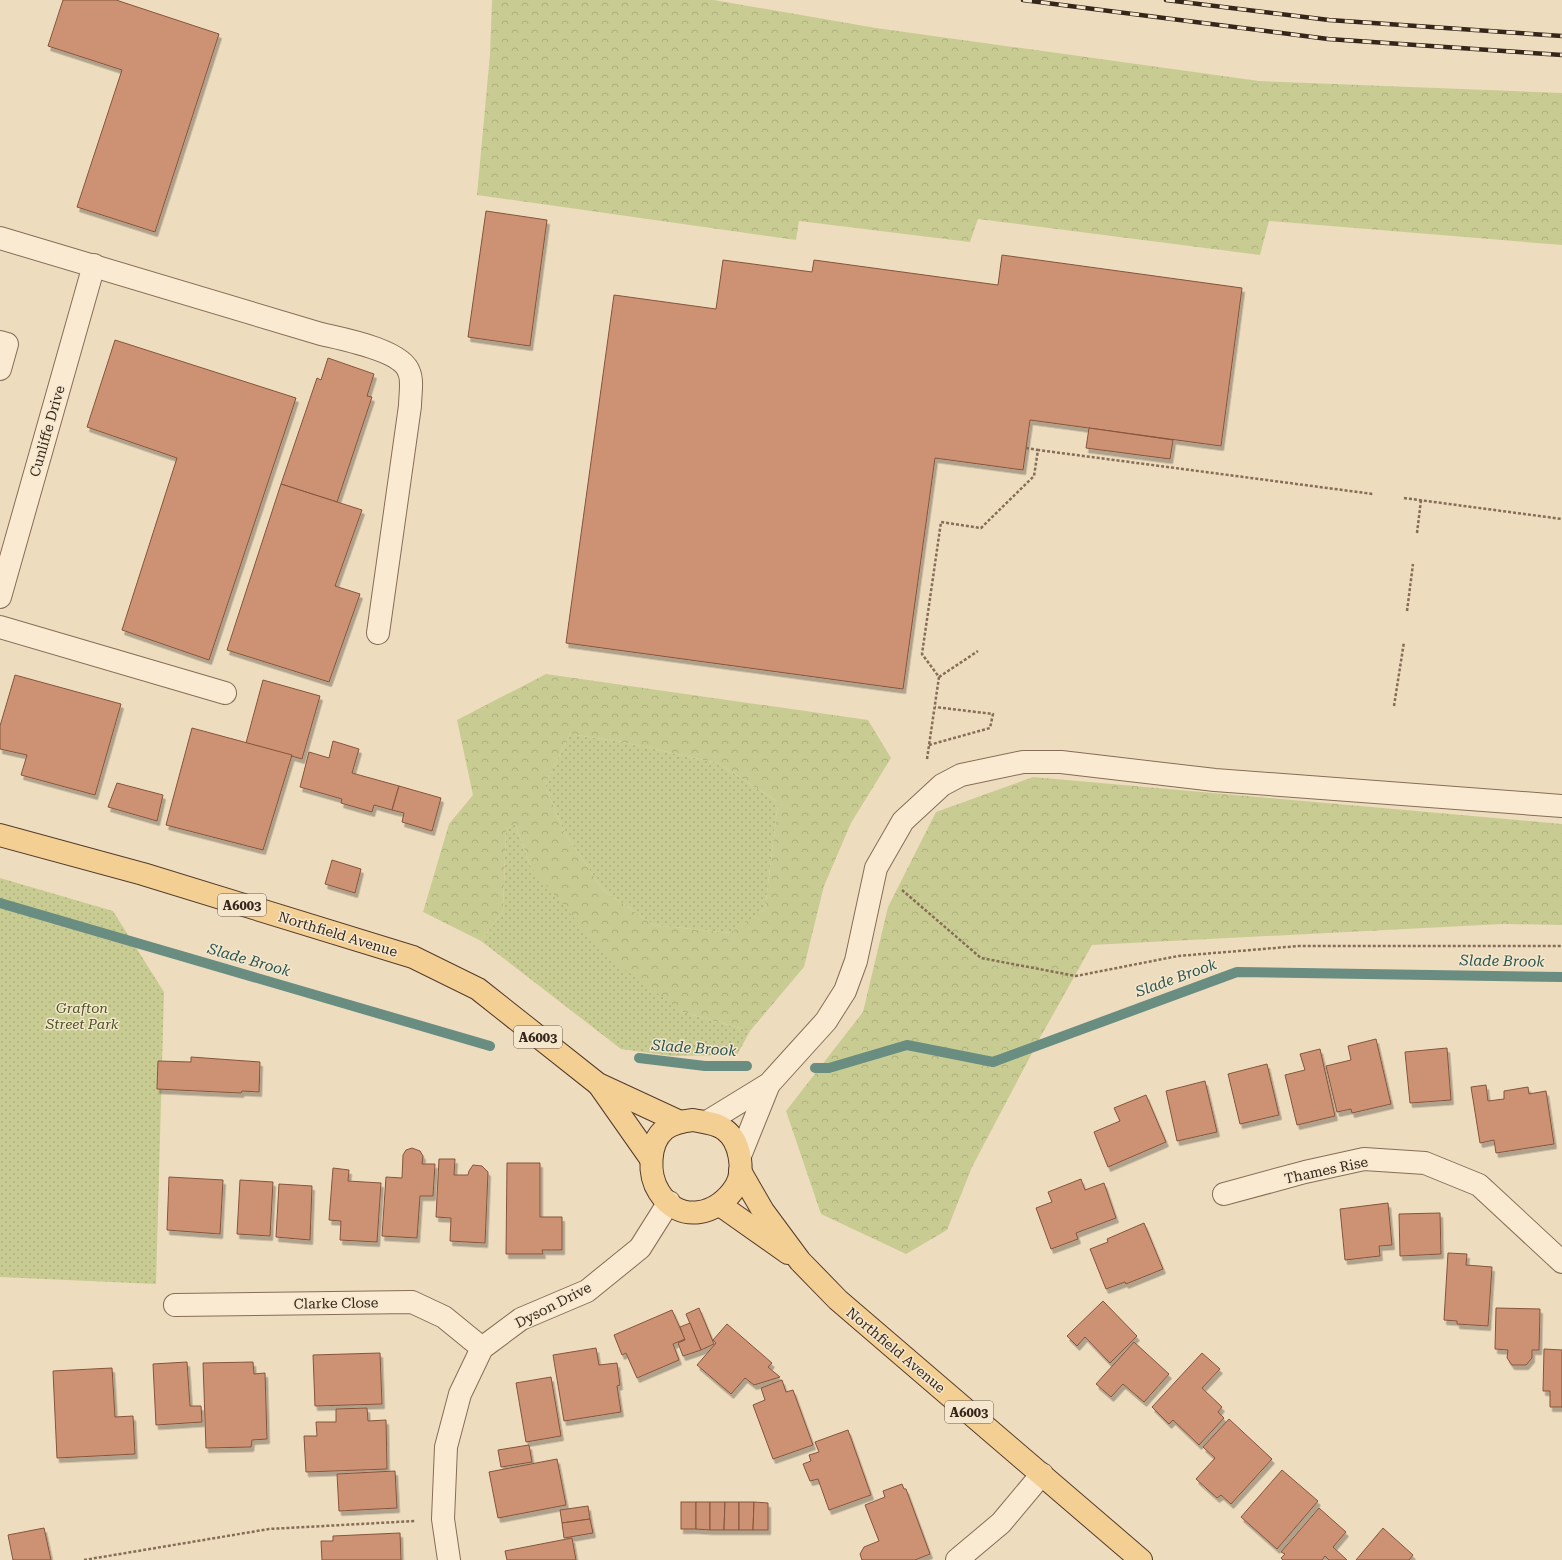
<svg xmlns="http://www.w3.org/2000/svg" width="1562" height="1560" font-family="'Roboto Serif',serif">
  <defs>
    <pattern id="grass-dots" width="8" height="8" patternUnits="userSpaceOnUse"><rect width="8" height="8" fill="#c9cc92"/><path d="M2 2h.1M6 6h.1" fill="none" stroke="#adaf7d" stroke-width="1.8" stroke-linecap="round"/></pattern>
    <pattern id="forest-crowns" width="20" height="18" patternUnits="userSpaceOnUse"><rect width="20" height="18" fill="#c9cc92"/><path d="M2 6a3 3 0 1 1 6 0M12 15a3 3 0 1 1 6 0" fill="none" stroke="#adaf7d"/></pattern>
    <filter id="shadow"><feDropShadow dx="2.5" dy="4.5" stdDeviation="0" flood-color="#0004"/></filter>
  </defs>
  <rect width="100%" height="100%" fill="#eedcbe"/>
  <g fill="url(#grass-dots)">
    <polygon points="570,734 622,742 718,763 778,802 765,909 731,933 654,925 603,890 563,830 545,785"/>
    <polygon points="515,824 531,867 683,1012 750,1031 737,1055 672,1056 621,1049 481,941 503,911 506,830"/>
    <polygon points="0,878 113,911 164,992 156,1284 0,1277"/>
  </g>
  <g fill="url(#forest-crowns)" fill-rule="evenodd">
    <polygon points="492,0 714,0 876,28 1259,81 1562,93 1562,245 1269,221 1260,255 978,219 970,242 799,221 796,240 477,195 490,54"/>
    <path d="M 546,674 L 868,720 L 891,758 L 851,823 L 824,886 L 804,967 L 750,1031 L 683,1012 L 605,955 L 531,867 L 515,824 L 506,830 L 503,911 L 481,941 L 423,912 L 449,824 L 473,795 L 457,720 ZM 570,734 L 622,742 L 718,763 L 778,802 L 765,909 L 730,933 L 654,925 L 603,890 L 563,830 L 545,785 Z"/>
    <polygon points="1033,777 1562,824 1562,925 1503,924 1092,945 1041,1036 972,1167 947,1230 906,1254 821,1214 786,1111 863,1012 888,907 936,812"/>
  </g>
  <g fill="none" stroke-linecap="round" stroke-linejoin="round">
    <g stroke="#698d81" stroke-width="10">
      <polyline points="0,903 490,1046"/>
      <polyline points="639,1058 705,1066 747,1066"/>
      <polyline points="815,1068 829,1068 907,1045 993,1062 1237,972 1562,977"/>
    </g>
  </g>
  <g fill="#cd9273" stroke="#85543c" filter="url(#shadow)">
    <polygon points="63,0 116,0 219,34 155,232 77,207 122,70 48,46"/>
    <polygon points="486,211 547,220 530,346 468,337"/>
    <polygon points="1002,255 1242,288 1221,446 1030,420 1023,470 935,458 903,689 566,643 614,295 716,309 723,260 812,272 814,260 998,285"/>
    <polygon points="115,340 296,398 209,660 122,630 177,458 87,427"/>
    <polygon points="328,358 374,374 367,396 372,397 337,502 281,484 317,378 321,380"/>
    <polygon points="1089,428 1173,440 1170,459 1086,448"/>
    <polygon points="281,484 362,510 335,586 360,594 329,682 227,650"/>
    <polygon points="15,675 121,704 95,795 21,775 27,755 0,749 0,726"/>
    <polygon points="263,680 320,696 302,759 246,743"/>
    <polygon points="192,728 292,755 263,850 166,825"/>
    <polygon points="333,741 359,749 352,773 399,786 392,810 374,805 372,812 341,803 342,799 300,787 309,752 329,758"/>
    <polygon points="117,783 163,795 157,821 108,807"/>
    <polygon points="399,786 441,798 432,831 402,822 404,813 392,810"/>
    <polygon points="332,860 361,869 355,893 325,884"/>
    <polygon points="1376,1039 1391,1104 1352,1113 1351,1109 1337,1112 1326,1066 1351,1060 1348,1046"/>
    <polygon points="1447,1048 1451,1100 1410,1103 1405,1052"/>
    <polygon points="1320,1049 1335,1116 1297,1125 1285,1075 1305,1070 1300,1054"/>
    <polygon points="191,1057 260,1062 259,1092 242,1091 241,1093 157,1089 158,1061 191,1062"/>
    <polygon points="1267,1064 1279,1115 1240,1124 1228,1074"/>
    <polygon points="1205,1081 1217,1132 1177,1141 1166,1091"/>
    <polygon points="1486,1085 1488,1101 1504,1099 1504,1091 1528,1087 1529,1094 1546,1091 1554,1144 1496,1153 1494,1140 1480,1143 1471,1087"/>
    <polygon points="1146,1095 1166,1142 1108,1167 1094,1132 1120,1121 1114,1108"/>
    <polygon points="412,1148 420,1151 423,1156 422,1164 435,1164 433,1196 420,1196 417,1238 382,1236 386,1177 402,1178 403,1155 406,1150"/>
    <polygon points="439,1159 455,1159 454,1175 468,1175 469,1171 473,1165 482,1166 488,1172 485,1243 450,1241 451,1218 436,1217"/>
    <polygon points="507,1163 540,1163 540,1217 562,1217 562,1250 542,1250 543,1254 506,1254"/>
    <polygon points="333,1168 349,1170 348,1181 381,1183 377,1242 340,1240 341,1221 329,1220"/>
    <polygon points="169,1177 223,1180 220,1234 167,1230"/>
    <polygon points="1081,1179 1085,1190 1104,1183 1116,1218 1076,1233 1078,1239 1051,1249 1036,1208 1052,1202 1048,1192"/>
    <polygon points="240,1180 273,1182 270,1236 237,1234"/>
    <polygon points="279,1184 312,1186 310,1240 276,1237"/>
    <polygon points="1388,1203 1392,1245 1379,1246 1380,1256 1345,1260 1340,1209"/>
    <polygon points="1440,1213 1441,1254 1400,1256 1399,1214"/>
    <polygon points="1144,1223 1163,1269 1126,1284 1125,1282 1106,1289 1090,1249 1108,1242 1107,1239"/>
    <polygon points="1448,1253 1467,1254 1466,1265 1492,1267 1488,1326 1457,1324 1457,1321 1444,1320"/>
    <polygon points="1103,1301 1137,1336 1110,1363 1085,1337 1077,1346 1067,1336"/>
    <polygon points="699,1308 714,1344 701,1350 686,1314"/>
    <polygon points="1496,1308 1540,1309 1539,1350 1532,1350 1532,1358 1526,1365 1512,1365 1507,1358 1508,1350 1495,1349"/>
    <polygon points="672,1310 685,1339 673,1344 679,1360 637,1378 626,1353 622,1355 614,1335"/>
    <polygon points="690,1323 701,1350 683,1356 678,1343 685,1340 680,1327"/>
    <polygon points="727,1324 772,1363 768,1367 780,1377 754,1385 745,1378 731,1394 697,1365 716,1343 713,1340"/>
    <polygon points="1134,1342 1169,1374 1144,1402 1123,1384 1111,1397 1096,1384"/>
    <polygon points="596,1348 599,1365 617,1363 620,1385 617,1386 621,1412 564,1421 553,1355"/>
    <polygon points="1544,1349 1562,1350 1562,1407 1550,1407 1550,1391 1543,1391"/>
    <polygon points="380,1353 382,1404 315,1406 313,1355"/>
    <polygon points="1202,1353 1220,1369 1202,1388 1222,1407 1218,1412 1224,1418 1199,1445 1173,1420 1169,1424 1152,1407"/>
    <polygon points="187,1362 190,1406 201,1406 202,1422 156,1425 153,1364"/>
    <polygon points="253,1362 254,1374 265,1373 267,1439 252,1440 251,1447 206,1448 203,1363"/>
    <polygon points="112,1368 115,1417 133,1416 135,1454 57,1458 53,1371"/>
    <polygon points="551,1377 561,1436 526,1442 516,1383"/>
    <polygon points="782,1380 786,1392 793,1390 813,1445 773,1459 753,1405 765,1400 761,1388"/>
    <polygon points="367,1408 368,1421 386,1420 387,1469 306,1472 304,1436 317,1436 316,1422 336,1422 336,1409"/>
    <polygon points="1229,1419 1272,1459 1231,1504 1221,1495 1217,1498 1196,1479 1215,1458 1203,1447"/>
    <polygon points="848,1430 871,1495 829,1510 818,1479 810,1481 803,1464 811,1461 809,1455 819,1452 815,1442"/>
    <polygon points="529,1445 532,1462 501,1467 498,1450"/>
    <polygon points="557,1459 566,1505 498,1518 489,1472"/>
    <polygon points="1282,1470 1318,1501 1277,1549 1241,1517"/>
    <polygon points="395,1471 397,1508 339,1511 337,1474"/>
    <polygon points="902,1484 904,1489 906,1489 930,1554 915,1560 862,1560 860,1554 864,1547 879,1541 865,1505 885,1497 883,1491"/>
    <rect x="681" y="1502" width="15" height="27"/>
    <polygon points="696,1502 710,1502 710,1530 696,1529"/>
    <polygon points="710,1502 725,1502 724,1530 710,1530"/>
    <polygon points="725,1502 739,1502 739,1530 724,1530"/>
    <polygon points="739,1502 754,1502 753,1530 739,1530"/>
    <polygon points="754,1502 768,1503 768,1530 753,1530"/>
    <polygon points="588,1506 590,1519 562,1523 560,1510"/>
    <polygon points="1319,1508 1346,1532 1333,1547 1347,1560 1329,1560 1325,1556 1322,1560 1283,1560 1281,1558 1285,1554 1281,1552"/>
    <polygon points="590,1519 593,1533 564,1538 562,1523"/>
    <polygon points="44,1528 51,1560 13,1560 8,1535"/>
    <polygon points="1383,1528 1413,1555 1409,1560 1356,1560"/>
    <polygon points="400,1533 401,1560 322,1560 321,1541 333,1541 333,1536"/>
    <polygon points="572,1538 576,1560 507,1560 505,1551"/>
  </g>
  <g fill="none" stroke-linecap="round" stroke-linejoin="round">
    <defs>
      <g id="minor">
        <path d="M 0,238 L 321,334 C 342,339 402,350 409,372 C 413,381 410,396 410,406 L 378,633"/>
        <polyline points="0,342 7,344 0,369"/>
        <polyline points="0,597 94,265"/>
        <polyline points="0,627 225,693"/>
        <polyline points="707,1122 769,1084 826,1021 845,991 856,961 876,868 903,821 942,785 961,775 1023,762 1061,762 1215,780 1562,806"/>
        <polyline points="740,1156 769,1084"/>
        <polyline points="1224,1194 1305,1172 1364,1159 1425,1163 1479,1185 1562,1262"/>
        <polyline points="175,1305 412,1302 444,1317 482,1348"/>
        <polyline points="449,1560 443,1519 446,1447 460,1394 482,1348 521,1319 587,1291 640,1248 669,1202"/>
        <polyline points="957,1560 1001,1523 1042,1474"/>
      </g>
      <g id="major">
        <polyline points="0,835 143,874 413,957 478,989 598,1084 680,1122"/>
        <polyline points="599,1085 651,1159"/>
        <path d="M 693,1120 C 703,1122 717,1123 725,1130 C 740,1141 745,1170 736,1186 C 718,1216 679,1224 659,1192 C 648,1175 648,1143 665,1129 C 673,1123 683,1121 693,1120 Z"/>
        <polyline points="740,1171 763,1211 800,1261 838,1300 1141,1560"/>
        <polyline points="720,1205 788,1253"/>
      </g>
    </defs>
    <use href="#minor" stroke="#866d57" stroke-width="24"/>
    <use href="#major" stroke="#533b2b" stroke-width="24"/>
    <g stroke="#866d57" stroke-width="2.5" stroke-dasharray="3 2" stroke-linecap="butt">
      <polyline points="1026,448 1038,450"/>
      <polyline points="1404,498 1562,519"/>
      <polyline points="1417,533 1421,500"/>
      <polyline points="1407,611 1413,564"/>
      <polyline points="939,677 978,651"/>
      <polyline points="1394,706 1404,642"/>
      <polyline points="929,745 990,728 993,714 935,707"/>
      <polyline points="927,759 939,677 922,654 941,522 981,528 1034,476 1038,450 1373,494"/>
      <polyline points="902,890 981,958 1076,976 1178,956 1299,946 1562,946"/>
      <polyline points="84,1560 269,1529 415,1521"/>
    </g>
    <use href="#minor" stroke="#f9ead1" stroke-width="22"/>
    <use href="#major" stroke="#f3cf94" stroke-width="22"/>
    <defs>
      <g id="rail">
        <polyline points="1023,0 1328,39 1562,55"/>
        <polyline points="1166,0 1329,20 1562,36"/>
      </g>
    </defs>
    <use href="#rail" stroke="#35261b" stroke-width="4.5"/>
    <use href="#rail" stroke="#f5e7cd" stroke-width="3" stroke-dasharray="9" stroke-linecap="butt"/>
  </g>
  <g text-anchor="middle" stroke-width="3" stroke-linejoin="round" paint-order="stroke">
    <g fill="#f5e7cd" stroke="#6f6050" stroke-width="1">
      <rect x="218" y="894" width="48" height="22" rx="3"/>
      <rect x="514" y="1026" width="48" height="22" rx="3"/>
      <rect x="945" y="1401" width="48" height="22" rx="3"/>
    </g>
    <g font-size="13" font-weight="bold" fill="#35261b">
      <text x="242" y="910">A6003</text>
      <text x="538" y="1042">A6003</text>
      <text x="969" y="1417">A6003</text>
    </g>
    <g font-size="14" fill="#35261b" stroke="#f5e7cd">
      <text transform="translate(47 431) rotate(-74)" y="5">Cunliffe Drive</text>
      <text transform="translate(338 934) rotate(17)" y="5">Northfield Avenue</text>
      <text transform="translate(1326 1170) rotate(-12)" y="5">Thames Rise</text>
      <text transform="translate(336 1303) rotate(-1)" y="5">Clarke Close</text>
      <text transform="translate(553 1305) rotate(-27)" y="5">Dyson Drive</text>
      <text transform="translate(896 1350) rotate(40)" y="5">Northfield Avenue</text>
    </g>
    <g font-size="14" font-style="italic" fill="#495222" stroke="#f5e7cd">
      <text x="82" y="1013">Grafton<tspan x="82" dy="16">Street Park</tspan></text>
    </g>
    <g font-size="15" font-style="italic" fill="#2a5550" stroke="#f5e7cd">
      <text transform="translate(249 960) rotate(16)" y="5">Slade Brook</text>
      <text transform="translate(1502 961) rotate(1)" y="5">Slade Brook</text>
      <text transform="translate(1176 978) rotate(-20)" y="5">Slade Brook</text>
      <text transform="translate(694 1048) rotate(4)" y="5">Slade Brook</text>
    </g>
  </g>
</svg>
